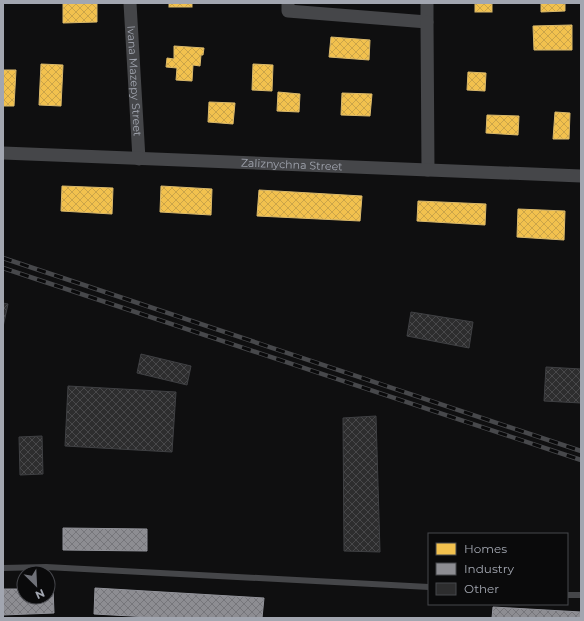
<svg xmlns="http://www.w3.org/2000/svg" width="584" height="621" font-family="Montserrat,sans-serif">
  <defs>
    <pattern id="homes-cross-hatch" width="8" height="8" patternUnits="userSpaceOnUse"><rect width="8" height="8" fill="#f2c14e"/><path d="M0 0l8 8M0 8l8-8" fill="none" stroke="#cba449"/></pattern>
    <pattern id="industry-cross-hatch" width="8" height="8" patternUnits="userSpaceOnUse"><rect width="8" height="8" fill="#8d8d92"/><path d="M0 0l8 8M0 8l8-8" fill="none" stroke="#76767b"/></pattern>
    <pattern id="building-cross-hatch" width="8" height="8" patternUnits="userSpaceOnUse"><rect width="8" height="8" fill="#2d2d2e"/><path d="M0 0l8 8M0 8l8-8" fill="none" stroke="#48484a"/></pattern>
  </defs>
  <rect width="100%" height="100%" fill="#0f0f10"/>
  <g fill="url(#homes-cross-hatch)" stroke="#dab96b">
    <polygon points="63,3 97,3 97,22 63,23"/>
    <rect x="169" y="3" width="23" height="4"/>
    <rect x="475" y="3" width="17" height="9"/>
    <polygon points="541,3 565,3 565,11 541,12"/>
    <polygon points="572,25 572,50 534,50 533,26"/>
    <polygon points="331,37 370,40 369,60 329,57"/>
    <polygon points="174,46 204,48 203,55 201,55 200,66 193,65 192,81 176,80 177,68 166,67 167,58 174,59"/>
    <polygon points="41,64 63,65 61,106 39,105"/>
    <polygon points="253,64 273,65 272,91 252,90"/>
    <polygon points="3,70 16,70 14,106 3,106"/>
    <polygon points="468,72 486,73 485,91 467,90"/>
    <polygon points="278,92 300,94 299,112 277,111"/>
    <polygon points="342,93 372,94 370,116 341,115"/>
    <polygon points="209,102 235,103 233,124 208,122"/>
    <polygon points="555,112 570,113 569,139 553,139"/>
    <polygon points="487,115 519,116 518,135 486,133"/>
    <polygon points="62,186 113,188 112,214 61,211"/>
    <polygon points="161,186 212,189 211,215 160,212"/>
    <polygon points="259,190 362,196 360,221 257,216"/>
    <polygon points="418,201 486,204 485,225 417,221"/>
    <polygon points="518,209 565,211 564,240 517,237"/>
  </g>
  <g fill="url(#industry-cross-hatch)" stroke="#93949b">
    <polygon points="63,528 147,529 147,551 63,550"/>
    <polygon points="48,588 53,588 54,613 3,615 3,589 24,589 24,597 48,597"/>
    <polygon points="95,588 264,598 262,618 168,618 94,614"/>
    <polygon points="493,607 581,612 581,618 492,618"/>
  </g>
  <g fill="url(#building-cross-hatch)" stroke="#3f4043">
    <polygon points="3,303 8,304 3,327"/>
    <polygon points="411,312 473,322 469,348 407,336"/>
    <polygon points="141,354 191,366 187,385 137,373"/>
    <polygon points="546,367 581,369 581,403 544,401"/>
    <polygon points="68,386 176,392 172,452 65,446"/>
    <polygon points="376,416 380,552 344,551 343,418"/>
    <polygon points="42,436 43,474 20,475 19,437"/>
  </g>
  <g fill="none" stroke-linecap="round" stroke-linejoin="round">
    <g stroke="#454649" stroke-width="6">
      <polyline points="3,568 46,567 429,587"/>
      <polyline points="567,595 581,595"/>
    </g>
    <g stroke="#454649" stroke-width="13">
      <path id="s1" d="M 130,3 L 139,159"/>
      <polyline points="288,3 288,11 427,22 427,3"/>
      <polyline points="427,22 428,170"/>
      <path id="s2" d="M 3,153 L 581,176"/>
    </g>
    <defs>
      <g id="rail">
        <polyline points="3,258 581,451"/>
        <polyline points="3,268 581,460"/>
      </g>
    </defs>
    <use href="#rail" stroke="#47484b" stroke-width="4.5"/>
    <use href="#rail" stroke="#0a0a0b" stroke-width="3" stroke-dasharray="9" stroke-linecap="butt"/>
  </g>
  <g text-anchor="middle" stroke-width="4" stroke-linejoin="round" paint-order="stroke">
    <g font-size="11" fill="#a2a6b0" stroke="#0a0a0b">
      <text dy="4" stroke="none"><textPath href="#s1" startOffset="78">Ivana Mazepy Street</textPath></text>
      <text dy="4" stroke="none"><textPath href="#s2" startOffset="289">Zaliznychna Street</textPath></text>
    </g>
  </g>
  <rect width="584" height="621" fill="none" stroke="#a2a6b0" stroke-width="8"/>
  <rect x="428" y="533" width="140" height="72" fill="#0a0a0b" stroke="#47484d"/>
  <rect x="436" y="543" width="20" height="12" fill="#f2c14e" stroke="#47484d"/>
  <text x="464" y="553" font-size="12" fill="#a2a6b0">Homes</text>
  <rect x="436" y="563" width="20" height="12" fill="#8d8d92" stroke="#47484d"/>
  <text x="464" y="573" font-size="12" fill="#a2a6b0">Industry</text>
  <rect x="436" y="583" width="20" height="12" fill="#2d2d2e" stroke="#47484d"/>
  <text x="464" y="593" font-size="12" fill="#a2a6b0">Other</text>
  <g transform="translate(36 585) rotate(156)"><circle r="19" fill="#0a0a0b" stroke="#47484d"/>
  <path d="M0-3L7 15L0 10L-7 15Z" fill="#6f7178"/>
  <text y="-6" font-size="11" font-weight="bold" text-anchor="middle" fill="#a2a6b0">N</text>
  </g>
</svg>
